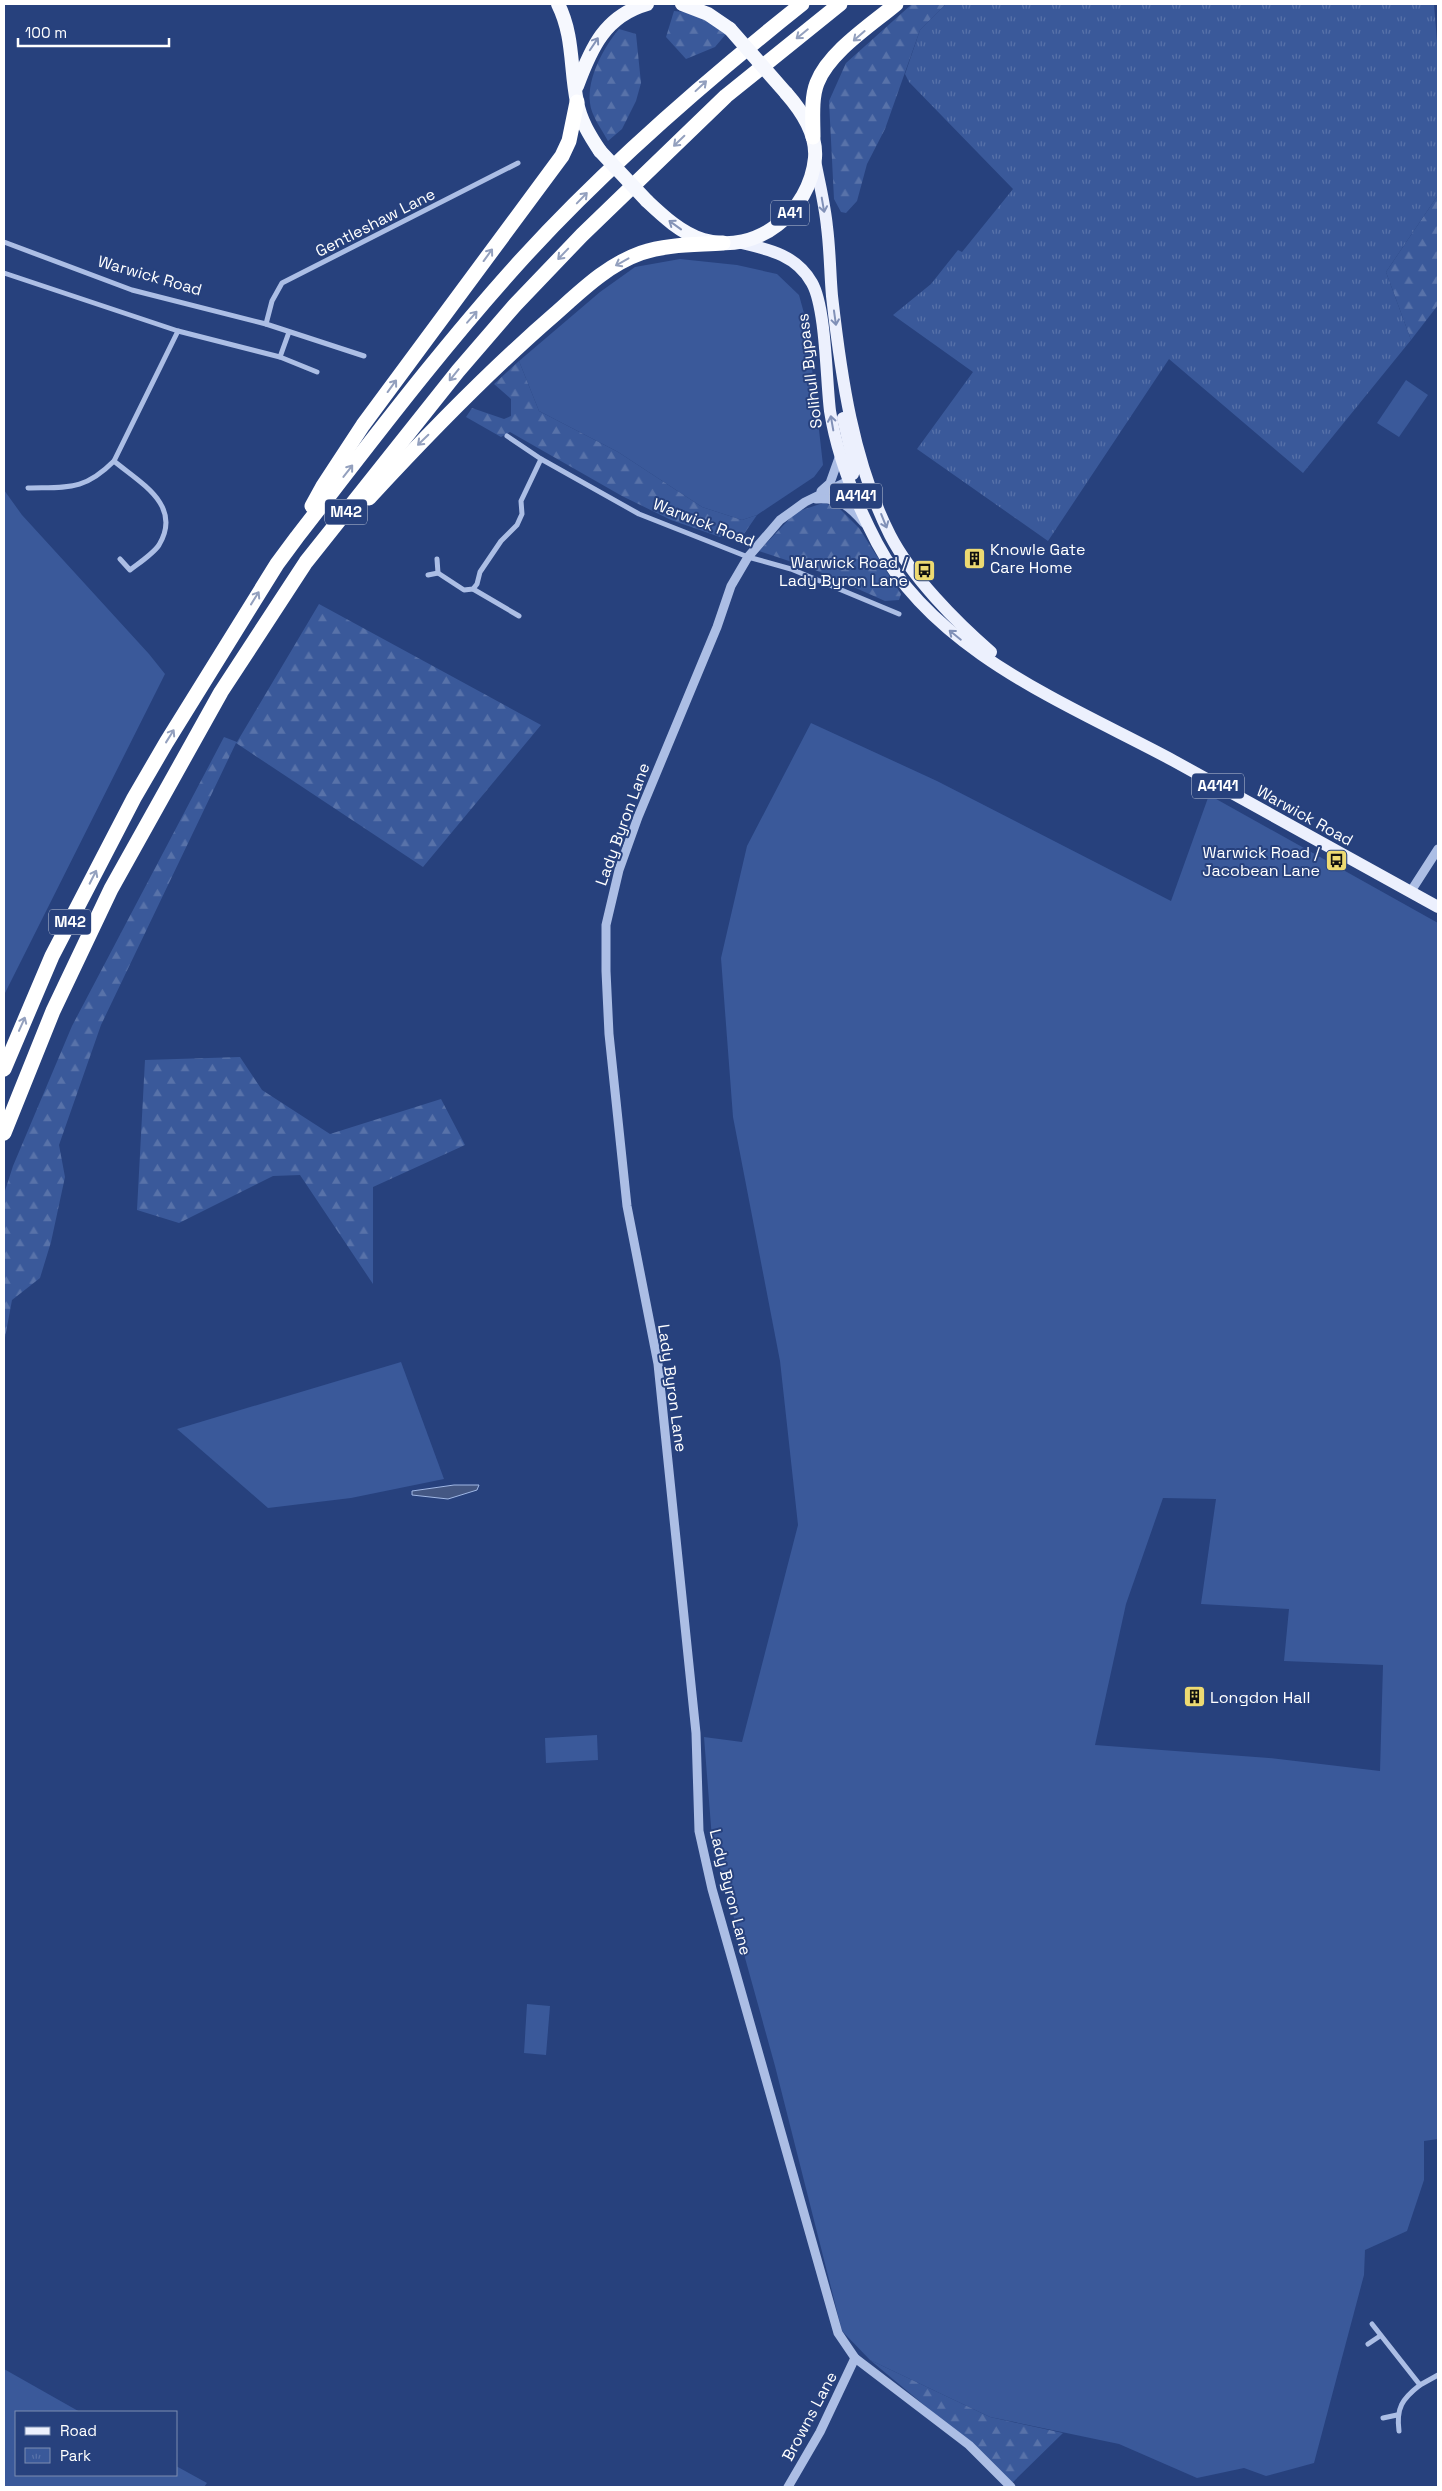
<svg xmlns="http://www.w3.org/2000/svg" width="1442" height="2491" font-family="'Space Grotesk',sans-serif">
  <defs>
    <pattern id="forest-firs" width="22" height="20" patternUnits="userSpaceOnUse" patternTransform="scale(1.25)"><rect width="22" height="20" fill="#3a599a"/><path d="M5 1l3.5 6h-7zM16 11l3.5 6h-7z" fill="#5872a9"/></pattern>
    <pattern id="park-tufts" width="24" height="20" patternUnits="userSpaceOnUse" patternTransform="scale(1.25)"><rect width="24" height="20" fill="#3a599a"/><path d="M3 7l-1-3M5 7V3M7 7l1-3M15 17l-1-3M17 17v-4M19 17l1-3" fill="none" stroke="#5872a9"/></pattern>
  </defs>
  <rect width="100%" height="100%" fill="#27417d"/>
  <g fill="#3a599a" fill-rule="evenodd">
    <polygon points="680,259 737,265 777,274 799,295 807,324 823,465 814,477 757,515 742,520 702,507 618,452 539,411 519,361 600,292 635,267"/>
    <polygon points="1406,380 1428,395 1399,437 1377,423"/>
    <polygon points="4,490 22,515 149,654 165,674 4,995"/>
    <path d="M 811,723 L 937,781 L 1171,901 L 1209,795 L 1438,923 L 1438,2139 L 1424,2141 L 1424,2180 L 1407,2231 L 1365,2250 L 1364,2275 L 1314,2463 L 1266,2476 L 1244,2468 L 1197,2478 L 1119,2444 L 990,2417 L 870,2360 L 842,2331 L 775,2066 L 712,1839 L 704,1737 L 742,1742 L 798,1525 L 780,1361 L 733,1117 L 721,958 L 747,846 ZM 1163,1498 L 1216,1499 L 1201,1604 L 1289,1609 L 1284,1661 L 1383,1665 L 1380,1771 L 1269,1758 L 1095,1745 L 1126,1604 Z"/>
    <polygon points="401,1362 444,1479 351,1498 268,1508 177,1429"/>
    <polygon points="597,1735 598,1760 546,1763 545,1738"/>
    <polygon points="527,2004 550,2006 546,2055 524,2053"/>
    <polygon points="4,2369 80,2412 16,2412 16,2475 176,2475 176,2466 207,2483 204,2487 4,2487"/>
  </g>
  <g fill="url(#forest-firs)">
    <polygon points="912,4 946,4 920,30 885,129 867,164 857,201 846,213 841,212 834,199 829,101 846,63"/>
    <polygon points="674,11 695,13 726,34 715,47 686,59 666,37"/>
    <path d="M 619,29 L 636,34 L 641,83 L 636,101 L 622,129 L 608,141 C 602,130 591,115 590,103 C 587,77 604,47 619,29 Z"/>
    <polygon points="1438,195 1438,305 1411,340 1386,272"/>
    <polygon points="519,361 539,411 618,452 702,507 742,520 757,515 744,534 720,537 671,520 622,496 510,432 501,437 466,417 472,408 504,419 511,416 511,399 494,384"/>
    <polygon points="823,503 838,507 859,528 901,594 899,600 885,601 813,569 759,551 796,512"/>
    <polygon points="319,604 541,725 423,867 236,743 101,1025 59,1145 65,1177 51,1242 40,1278 12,1300 4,1343 4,1194 13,1166 72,1026 224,737 237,742"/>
    <polygon points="240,1057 262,1090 330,1134 441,1099 465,1145 373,1187 373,1284 300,1175 273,1176 179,1223 137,1210 145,1060"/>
    <polygon points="870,2360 990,2417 1063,2433 1011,2484 983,2454"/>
  </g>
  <polygon fill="url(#park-tufts)" points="946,4 1434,4 1438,55 1438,195 1386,272 1411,340 1303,473 1169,359 1048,541 917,449 973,372 893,315 931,284 958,250 962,252 1013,189 909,82 905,74 920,30"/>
  <polygon fill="#445783" stroke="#a0b7e5" points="454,1485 479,1485 477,1490 448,1499 412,1495 412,1491"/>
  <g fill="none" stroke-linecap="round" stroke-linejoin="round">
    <g stroke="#acbee5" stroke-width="5">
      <polyline points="4,242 132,290 266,324 364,356"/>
      <polyline points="4,273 178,331 280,357 317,372"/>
      <polyline points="266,324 272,301 282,283 518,163"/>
      <polyline points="280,357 289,332"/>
      <polyline points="507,436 541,459 639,514 748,557 791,569 899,614"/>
      <path d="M 28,488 C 68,487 84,491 114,461"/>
      <path d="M 120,559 L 130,570 C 139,563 153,554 159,545 C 183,505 140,483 114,461 L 178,331"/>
      <polyline points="437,559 438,573"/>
      <polyline points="428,575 438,573 464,590 473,589 477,584 480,572 501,541 517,525 522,514 521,501 541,459"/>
      <polyline points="473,589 519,616"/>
      <polyline points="1372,2324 1420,2385 1438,2375"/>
      <polyline points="1368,2344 1380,2336"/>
      <polyline points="1383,2418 1397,2415"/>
      <path d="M 1399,2431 C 1396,2408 1402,2399 1420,2385"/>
    </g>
    <g stroke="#acbee5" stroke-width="9">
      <polyline points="850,480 805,502 780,520 748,557 731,586 717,627 638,817 619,870 606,925 606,971 609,1034 627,1206 658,1364 696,1733 699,1831 712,1889 838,2333 855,2358 969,2445 1011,2487"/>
      <polyline points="821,491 830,483 840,455"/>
      <path d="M 816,499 C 839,497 849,506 864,523"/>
      <polyline points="1411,891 1438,849"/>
      <polyline points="788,2487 820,2432 855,2358"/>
    </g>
    <g stroke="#ecf0fd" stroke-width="12">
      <path d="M 815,160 C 819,182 825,205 827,227 C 830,250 830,273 832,296 C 841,376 853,462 890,535 C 911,576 956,622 991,652"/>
      <path d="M 737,242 C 767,249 796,254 812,283 C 826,308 826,379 830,411 C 837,455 856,503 877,543 C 935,653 1070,705 1174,761 C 1262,809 1350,858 1438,907"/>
      <polyline points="843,418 854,466 853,474"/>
    </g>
    <g stroke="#f6f8fe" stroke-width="14">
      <path d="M 558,4 C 574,36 570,68 577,102 C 580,120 590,136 600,151"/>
      <polyline points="682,4 708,14 730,29"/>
      <path d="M 577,86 C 591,48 605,16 647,4"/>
      <path d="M 647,201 C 664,217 681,233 703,240 C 757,256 810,211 815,158 C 817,134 801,110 786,93"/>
    </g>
    <g stroke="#fff" stroke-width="15">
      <path d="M 813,137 C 813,120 811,98 817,83 C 829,52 871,25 896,4"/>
      <path d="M 369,498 C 428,434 489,371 555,314 C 581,291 607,265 641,253 C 667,244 696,245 723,243"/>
      <polyline points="312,506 323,486 363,425 562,156 569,141 577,102"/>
      <path d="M 4,1069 L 52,956 L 134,798 L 166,743 L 277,564 L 297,537 C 370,443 442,347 523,258 C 608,165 704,82 802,4"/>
      <polyline points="4,1133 53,1011 111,889 221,692 306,562 458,371 515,305 582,235 726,96 840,4"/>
    </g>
    <g stroke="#f6f8fe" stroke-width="14">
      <polyline points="730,29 786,93"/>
      <polyline points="600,151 647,201"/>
    </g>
  </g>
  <defs><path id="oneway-shaft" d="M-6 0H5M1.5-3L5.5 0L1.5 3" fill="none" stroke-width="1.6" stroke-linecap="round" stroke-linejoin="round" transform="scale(1.25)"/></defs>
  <g stroke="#93a0be">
    <use href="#oneway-shaft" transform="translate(802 34) rotate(141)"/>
    <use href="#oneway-shaft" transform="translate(859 36) rotate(139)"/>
    <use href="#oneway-shaft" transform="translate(701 86) rotate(-43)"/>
    <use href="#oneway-shaft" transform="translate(679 141) rotate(136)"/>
    <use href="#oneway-shaft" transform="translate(582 198) rotate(-46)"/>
    <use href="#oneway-shaft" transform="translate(563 254) rotate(134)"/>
    <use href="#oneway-shaft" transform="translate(488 255) rotate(-54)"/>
    <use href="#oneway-shaft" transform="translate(622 262) rotate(151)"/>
    <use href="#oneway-shaft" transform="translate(472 317) rotate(-49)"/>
    <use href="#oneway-shaft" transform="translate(454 375) rotate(129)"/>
    <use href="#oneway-shaft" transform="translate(392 386) rotate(-54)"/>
    <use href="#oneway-shaft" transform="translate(423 440) rotate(136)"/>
    <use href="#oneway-shaft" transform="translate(348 471) rotate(-52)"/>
    <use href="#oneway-shaft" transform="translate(255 598) rotate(-58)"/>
    <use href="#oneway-shaft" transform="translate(170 736) rotate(-58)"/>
    <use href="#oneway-shaft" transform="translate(93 877) rotate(-63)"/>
    <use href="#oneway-shaft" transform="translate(22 1024) rotate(-66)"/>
  </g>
  <g stroke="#8493b7">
    <use href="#oneway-shaft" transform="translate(594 44) rotate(-56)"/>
    <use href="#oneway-shaft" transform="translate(675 225) rotate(-144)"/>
  </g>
  <g stroke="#8090b7">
    <use href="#oneway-shaft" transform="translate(823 205) rotate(80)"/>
    <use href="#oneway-shaft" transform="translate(835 318) rotate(82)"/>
    <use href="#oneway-shaft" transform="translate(832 423) rotate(-100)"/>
    <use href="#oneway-shaft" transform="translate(884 521) rotate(68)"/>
    <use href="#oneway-shaft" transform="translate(955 635) rotate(-141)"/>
  </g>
  <defs>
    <symbol id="building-square" viewBox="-11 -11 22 22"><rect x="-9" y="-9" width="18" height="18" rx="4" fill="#edda72" stroke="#27417d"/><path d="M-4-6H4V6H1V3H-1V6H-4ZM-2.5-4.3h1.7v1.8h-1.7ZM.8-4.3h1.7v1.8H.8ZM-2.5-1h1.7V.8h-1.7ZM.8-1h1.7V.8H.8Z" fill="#111"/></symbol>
    <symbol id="bus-square" viewBox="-11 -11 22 22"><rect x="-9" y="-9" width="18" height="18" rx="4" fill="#edda72" stroke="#27417d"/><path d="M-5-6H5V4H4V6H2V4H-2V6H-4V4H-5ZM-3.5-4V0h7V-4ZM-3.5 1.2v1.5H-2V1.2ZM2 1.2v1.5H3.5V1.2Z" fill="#111"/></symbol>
  </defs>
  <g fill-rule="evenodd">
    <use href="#building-square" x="962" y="546" width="25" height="25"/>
    <use href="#bus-square" x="912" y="558" width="25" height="25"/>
    <use href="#bus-square" x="1324" y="848" width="25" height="25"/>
    <use href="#building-square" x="1182" y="1684" width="25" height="25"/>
  </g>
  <g text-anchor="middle" stroke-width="4" stroke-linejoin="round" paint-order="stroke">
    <g fill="#27417d" stroke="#bec6d8" stroke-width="1">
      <rect x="771" y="200.5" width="38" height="25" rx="4"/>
      <rect x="830" y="483.5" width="52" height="25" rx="4"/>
      <rect x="325" y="499.5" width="42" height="25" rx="4"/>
      <rect x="1192" y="773.5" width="52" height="25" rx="4"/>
      <rect x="49" y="909.5" width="42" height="25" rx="4"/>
    </g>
    <g font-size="15" font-weight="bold" fill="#fff">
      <text x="790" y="218">A41</text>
      <text x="856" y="501">A4141</text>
      <text x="346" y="517">M42</text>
      <text x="1218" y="791">A4141</text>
      <text x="70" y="927">M42</text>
    </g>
    <g font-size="16" fill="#fff" stroke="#27417d">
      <text transform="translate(375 222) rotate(-27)" y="6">Gentleshaw Lane</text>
      <text transform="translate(150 275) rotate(16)" y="6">Warwick Road</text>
      <text transform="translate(809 371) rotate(-97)" y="6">Solihull Bypass</text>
      <text transform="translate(704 522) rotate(21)" y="6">Warwick Road</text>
      <text transform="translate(1305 815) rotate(29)" y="6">Warwick Road</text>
      <text transform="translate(622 824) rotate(-70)" y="6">Lady Byron Lane</text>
      <text transform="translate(673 1388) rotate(82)" y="6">Lady Byron Lane</text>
      <text transform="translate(731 1892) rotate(76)" y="6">Lady Byron Lane</text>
      <text transform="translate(809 2416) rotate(-62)" y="6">Browns Lane</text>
    </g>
    <g font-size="16" fill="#fff" stroke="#27417d" text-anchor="start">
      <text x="990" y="555">Knowle Gate<tspan x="990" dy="18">Care Home</tspan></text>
      <text x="908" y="568" text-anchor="end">Warwick Road /<tspan x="908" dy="18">Lady Byron Lane</tspan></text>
      <text x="1320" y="858" text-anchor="end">Warwick Road /<tspan x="1320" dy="18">Jacobean Lane</tspan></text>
      <text x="1210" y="1703">Longdon Hall</text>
    </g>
  </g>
  <rect width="1442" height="2491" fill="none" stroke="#ffffff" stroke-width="10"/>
  <rect x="15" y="2411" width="162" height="65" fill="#27417d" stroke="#7d8db1"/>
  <rect x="25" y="2427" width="25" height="8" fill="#ecf0fd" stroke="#7d8db1"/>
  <text x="60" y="2436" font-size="15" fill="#ffffff">Road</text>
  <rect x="25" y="2448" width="25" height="15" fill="url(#park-tufts)" stroke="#7d8db1"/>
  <text x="60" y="2461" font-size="15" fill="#ffffff">Park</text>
  <path d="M18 38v8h151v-8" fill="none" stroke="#ffffff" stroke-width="2.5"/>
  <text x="25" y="38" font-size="15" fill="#ffffff" stroke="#27417d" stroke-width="4" paint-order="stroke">100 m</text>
</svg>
